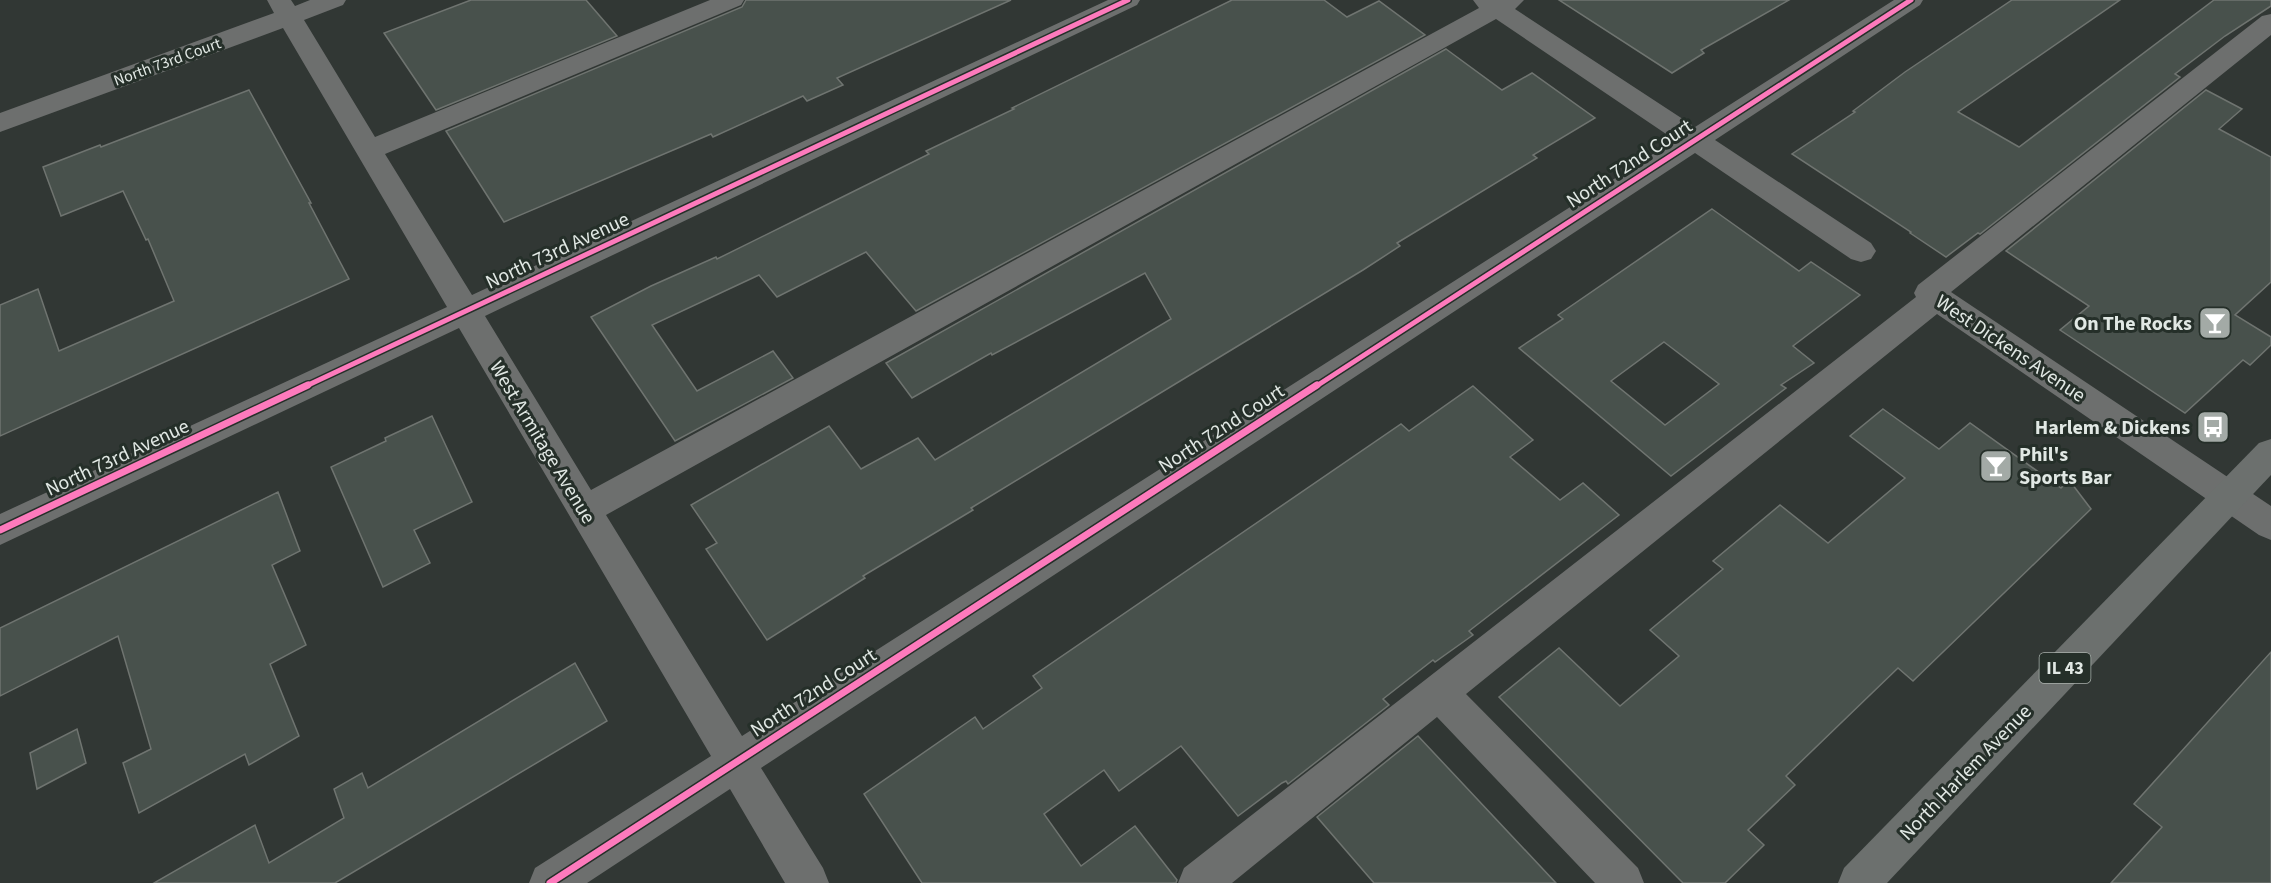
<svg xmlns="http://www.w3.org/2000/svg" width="2271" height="883" font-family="'Source Sans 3',sans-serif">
  <rect width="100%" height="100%" fill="#313734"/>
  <g fill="#48514c" stroke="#6f7470" stroke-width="1.5" fill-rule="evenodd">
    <polygon points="471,0 586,0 617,36 436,110 384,33"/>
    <polygon points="746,0 1011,0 837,78 843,85 807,101 803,96 713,137 711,134 504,222 446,131 742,7"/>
    <polygon points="1232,0 1324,0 1347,17 1379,1 1425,35 916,311 866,252 777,297 759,275 652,325 697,391 773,351 793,378 675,441 591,317 651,286 716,257 717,259 804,216 929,154 926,151 1014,109 1012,108"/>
    <polygon points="1559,0 1789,0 1701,50 1704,53 1672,73"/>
    <polygon points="2012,0 2120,0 1958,112 2019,147 2214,0 2271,0 2271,6 2225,36 2175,74 2180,77 1980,234 1978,233 1946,257 1910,233 1911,232 1792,154 1855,112 1853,111 1905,72"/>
    <polygon points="1446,49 1502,90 1532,73 1595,118 1533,155 1537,158 1397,243 1400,246 1363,270 971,508 973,510 863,576 865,578 767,640 706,549 717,543 691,505 829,426 861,469 918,438 935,460 1171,319 1145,273 992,355 991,353 912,398 886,363"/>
    <polygon points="249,90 311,203 309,203 349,279 0,436 0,305 38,289 59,351 174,301 148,239 146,240 123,191 61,216 43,167 100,145 101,147"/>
    <polygon points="2206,90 2242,109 2219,129 2271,157 2271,282 2235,315 2271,337 2271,345 2250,365 2243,360 2185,413 2060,330 2089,306 2006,251"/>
    <path d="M 1712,209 L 1799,271 L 1811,262 L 1860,295 L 1793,346 L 1814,363 L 1781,385 L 1786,388 L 1671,476 L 1519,348 L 1563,319 L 1558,315 ZM 1664,342 L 1719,384 L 1665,425 L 1611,381 Z"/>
    <polygon points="1473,386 1533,440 1510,457 1560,500 1583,483 1619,515 1469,631 1473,635 1435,662 1433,660 1383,699 1389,705 1288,784 1286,781 1282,783 1238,816 1181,746 1119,791 1104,770 1044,814 1081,866 1135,826 1177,880 1176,883 922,883 864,794 975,717 983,729 1042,688 1033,676 1401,424 1409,431"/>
    <polygon points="1883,409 1939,449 1970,423 2061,488 2069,480 2091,509 1913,681 1898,668 1786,776 1795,785 1748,830 1764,845 1725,883 1683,883 1499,697 1559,648 1620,706 1679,656 1650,630 1723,569 1713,561 1780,505 1828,543 1905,478 1850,436"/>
    <polygon points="432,416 472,502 414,530 430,563 383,587 331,467 386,441 385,438"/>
    <polygon points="278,492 300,551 272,565 306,645 270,664 299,736 249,765 245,754 139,813 123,763 151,749 118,636 0,696 0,628"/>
    <polygon points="2271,652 2271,883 2111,883 2162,827 2134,804"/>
    <polygon points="575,663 607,721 335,883 154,883 255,825 269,863 344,818 334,789 362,773 368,788"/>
    <polygon points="77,729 86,763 37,789 30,753"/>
    <polygon points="1418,736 1556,883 1374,883 1317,817"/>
  </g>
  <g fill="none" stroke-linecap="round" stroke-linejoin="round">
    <g fill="#6d6f6e" fill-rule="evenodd">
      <path d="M 267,0 L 291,0 L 295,6 L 310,0 L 346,0 L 343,5 L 304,20 L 375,137 L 710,0 L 744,0 L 741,5 L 385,154 L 472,295 L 1108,0 L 1140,0 L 1137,5 L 485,316 L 591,490 L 1479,8 L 1473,0 L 1524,0 L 1515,9 L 1695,127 L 1894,0 L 1923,0 L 1920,5 L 1715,140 L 1871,243 L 1876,251 L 1871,259 L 1861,262 L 1851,259 L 1695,153 L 761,768 L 823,868 L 829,883 L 785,883 L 730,789 L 587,883 L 529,883 L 535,868 L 711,756 L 459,328 L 0,545 L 0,514 L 447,307 L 283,28 L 0,132 L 0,113 L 274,13 ZM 1496,19 L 1675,140 L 742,736 L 606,515 Z"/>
      <polygon points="2271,14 2271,35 1951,292 2271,506 2271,540 2259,535 1937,314 1466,694 1638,868 1644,883 1595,883 1437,717 1232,883 1178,883 1184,868 1916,297 1914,293 1918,285 2262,16"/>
    </g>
    <polygon fill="#6c706e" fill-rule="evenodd" points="2271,439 2271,475 1887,883 1838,883 1844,868 2259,443"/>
    <defs>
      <g id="cycleway-far1">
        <polyline points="304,387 1128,0"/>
        <polyline points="1315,387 1911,0"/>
      </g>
      <g id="cycleway">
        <polyline points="0,530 308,385"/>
        <polyline points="550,883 1317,385"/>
      </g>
    </defs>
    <use href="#cycleway-far1" stroke="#252f29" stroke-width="8"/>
    <use href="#cycleway" stroke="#252f29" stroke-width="10"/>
    <use href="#cycleway-far1" stroke="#fd7abc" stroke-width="5"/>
    <use href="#cycleway" stroke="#fd7abc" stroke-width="7"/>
  </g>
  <defs>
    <symbol id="bar-square" viewBox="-11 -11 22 22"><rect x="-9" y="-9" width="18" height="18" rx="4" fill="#a3aaa6" stroke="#252f29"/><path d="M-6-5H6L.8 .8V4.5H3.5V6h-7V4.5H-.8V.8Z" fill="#fff"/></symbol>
    <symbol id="bus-square" viewBox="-11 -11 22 22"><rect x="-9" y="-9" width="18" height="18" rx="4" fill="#a3aaa6" stroke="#252f29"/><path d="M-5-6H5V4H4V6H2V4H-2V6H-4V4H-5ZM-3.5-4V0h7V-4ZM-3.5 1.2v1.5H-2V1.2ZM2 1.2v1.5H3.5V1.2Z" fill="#fff"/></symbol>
  </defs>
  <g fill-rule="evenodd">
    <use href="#bar-square" x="2196" y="304" width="38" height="38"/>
    <use href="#bus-square" x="2194" y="408" width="38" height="38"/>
    <use href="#bar-square" x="1977" y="447" width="38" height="38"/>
  </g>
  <g text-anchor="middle" stroke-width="6" stroke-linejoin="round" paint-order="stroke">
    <g font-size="16" fill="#e1e8e4" stroke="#252f29">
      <text transform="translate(167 61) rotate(-20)" y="6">North 73rd Court</text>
    </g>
    <rect fill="#252f29" stroke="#a9b0ac" stroke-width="1.5" x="2039.5" y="653" width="51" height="30" rx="4.5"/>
    <g font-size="18" font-weight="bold" fill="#e1e8e4">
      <text x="2065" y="674">IL 43</text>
    </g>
    <g font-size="20" fill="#e1e8e4" stroke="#252f29">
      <text transform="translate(1629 163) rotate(-33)" y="7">North 72nd Court</text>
      <text transform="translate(557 250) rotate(-25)" y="7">North 73rd Avenue</text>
      <text transform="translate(2011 348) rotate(34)" y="7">West Dickens Avenue</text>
      <text transform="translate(1221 428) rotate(-33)" y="7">North 72nd Court</text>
      <text transform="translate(543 442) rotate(59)" y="7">West Armitage Avenue</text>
      <text transform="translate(117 457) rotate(-25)" y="7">North 73rd Avenue</text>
      <text transform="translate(813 692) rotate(-33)" y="7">North 72nd Court</text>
      <text transform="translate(1965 772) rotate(-46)" y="7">North Harlem Avenue</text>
    </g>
    <g font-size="20" font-weight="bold" fill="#e1e8e4" stroke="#252f29" text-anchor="end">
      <text x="2192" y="330">On The Rocks</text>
      <text x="2190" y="434">Harlem &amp; Dickens</text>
      <text x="2019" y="461" text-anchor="start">Phil's<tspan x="2019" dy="23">Sports Bar</tspan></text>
    </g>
  </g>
</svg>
